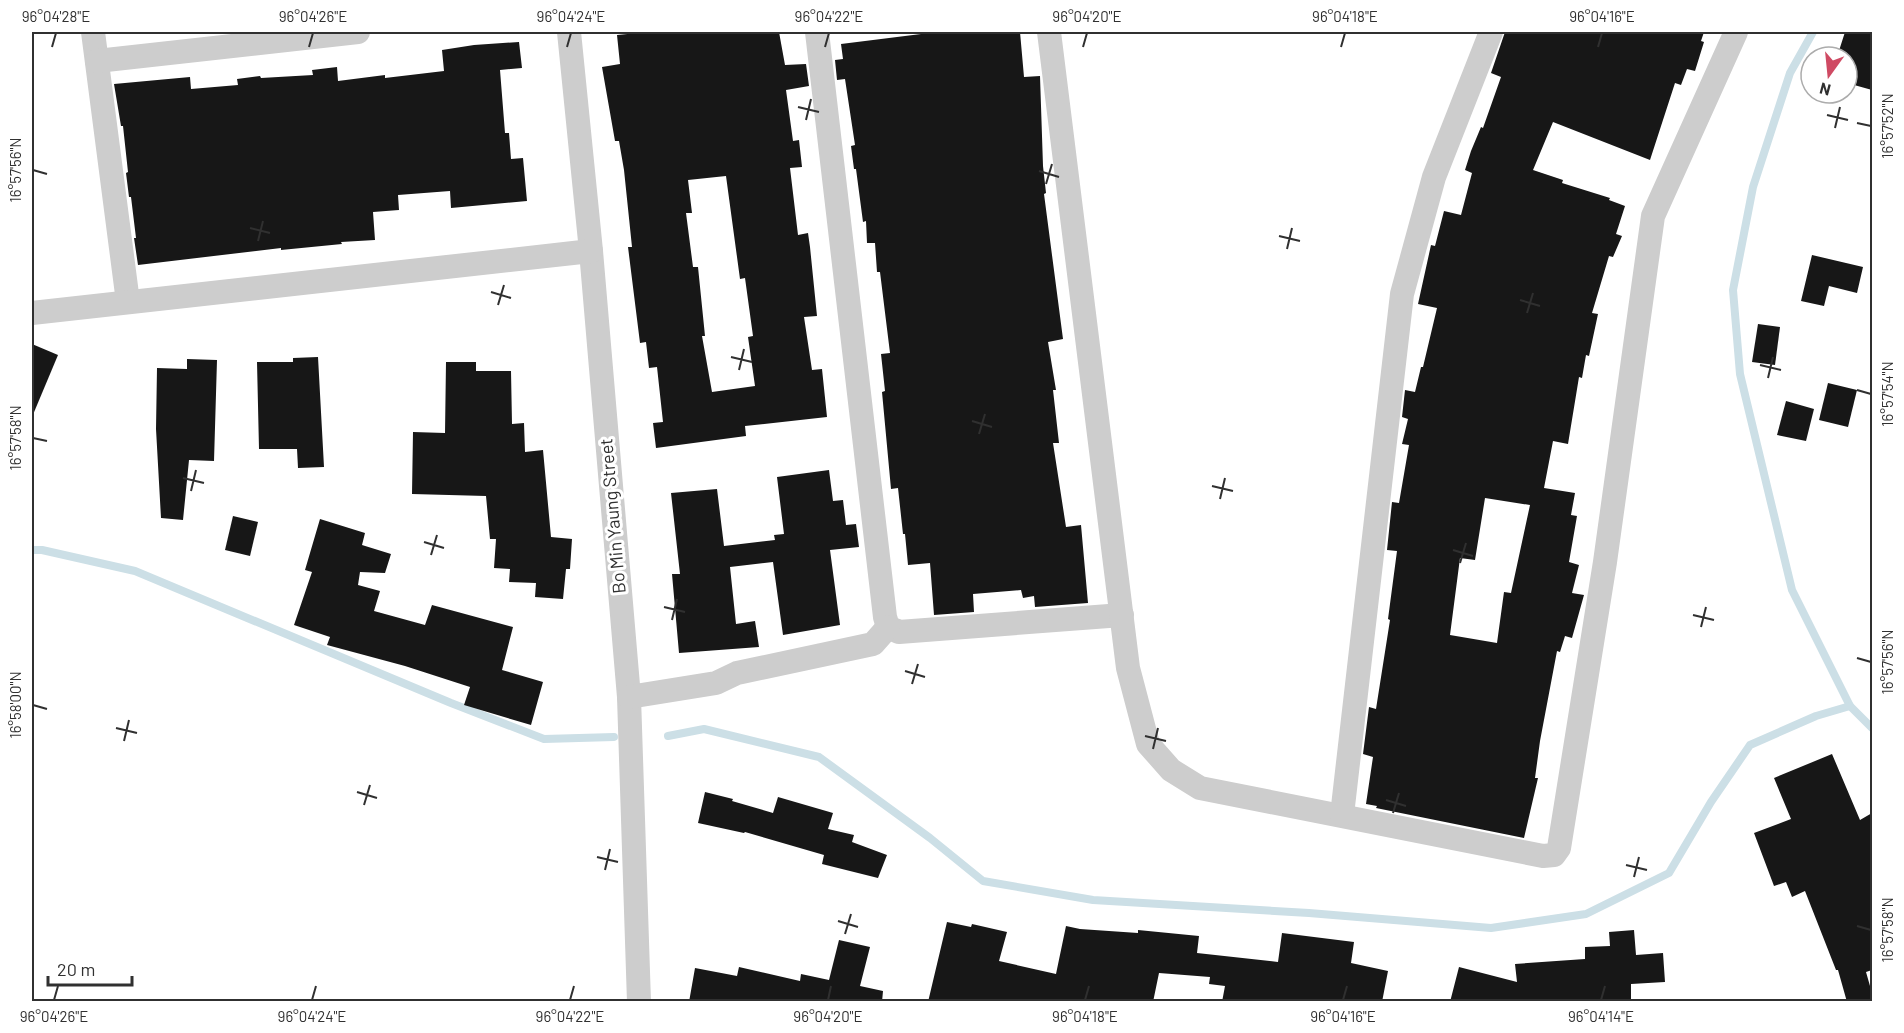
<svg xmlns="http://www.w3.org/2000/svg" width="1904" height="1033" font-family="Barlow,sans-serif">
  <rect width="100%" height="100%" fill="#fff"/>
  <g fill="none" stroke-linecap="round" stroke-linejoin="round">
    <g stroke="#ccdfe6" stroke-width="8">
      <polyline points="1813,32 1790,73 1753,187 1733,290 1740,374 1792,590 1850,706 1872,728"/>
      <polyline points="32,550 42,550 135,571 451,703 544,739 614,737"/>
      <polyline points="668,736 704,729 819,757 930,838 983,881 1093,900 1309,913 1491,928 1586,914 1669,873 1711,802 1750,745 1816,716 1850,706"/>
    </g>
  </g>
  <g fill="#171717" fill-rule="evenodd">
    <path d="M 648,32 L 779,32 L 785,65 L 806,64 L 809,86 L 786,90 L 793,141 L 799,140 L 802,167 L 790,168 L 798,235 L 808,233 L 810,247 L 817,316 L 804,317 L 812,370 L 822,369 L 827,417 L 745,426 L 746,436 L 656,448 L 653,423 L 663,422 L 657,367 L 649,368 L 646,342 L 640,343 L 628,247 L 632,247 L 624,170 L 619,141 L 615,141 L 602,67 L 620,64 L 617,35 ZM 726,176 L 740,279 L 745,278 L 753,336 L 748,337 L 755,386 L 712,392 L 702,336 L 705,336 L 698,267 L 693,267 L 686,213 L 692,213 L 688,180 Z"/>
    <polygon points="937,32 1020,32 1024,77 1040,76 1043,166 1046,193 1044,194 1063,339 1048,342 1056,390 1053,390 1059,443 1053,443 1066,527 1081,525 1088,603 1035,607 1034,596 1023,598 1021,590 973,594 974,612 934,615 930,563 908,565 905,534 903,534 898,488 891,489 882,392 885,391 881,354 890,353 880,272 877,272 875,243 867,243 866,221 863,222 856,169 854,169 851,146 855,145 845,79 837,80 835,60 843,59 841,44"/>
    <path d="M 1505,32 L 1704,32 L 1701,41 L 1704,42 L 1695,71 L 1687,69 L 1681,85 L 1675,83 L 1650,160 L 1553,122 L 1533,170 L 1563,180 L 1562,183 L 1610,198 L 1609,200 L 1625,206 L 1616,234 L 1622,236 L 1613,257 L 1609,256 L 1592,313 L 1598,314 L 1589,356 L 1586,355 L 1582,378 L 1579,377 L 1568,444 L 1553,441 L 1544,488 L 1575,493 L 1571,515 L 1577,516 L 1569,562 L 1579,565 L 1572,593 L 1584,595 L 1572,638 L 1565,636 L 1560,652 L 1557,651 L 1540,741 L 1535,778 L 1538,778 L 1524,838 L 1376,808 L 1377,806 L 1366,804 L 1373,757 L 1363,754 L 1369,707 L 1376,709 L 1390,620 L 1388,619 L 1397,551 L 1387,550 L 1392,502 L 1399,503 L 1409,445 L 1402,444 L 1408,419 L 1402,417 L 1405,390 L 1415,392 L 1421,367 L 1423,367 L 1437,308 L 1418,304 L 1431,245 L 1435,246 L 1444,211 L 1461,215 L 1472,173 L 1465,170 L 1471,151 L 1481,127 L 1483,128 L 1501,77 L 1491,73 ZM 1485,498 L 1530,505 L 1511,593 L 1504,592 L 1497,643 L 1450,635 L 1460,558 L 1475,560 Z"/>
    <polygon points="1845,32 1872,32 1872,90 1847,83 1847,57 1837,57"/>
    <polygon points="519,42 522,68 500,70 505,133 509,133 511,159 523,158 527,201 451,208 450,191 398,195 399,210 373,212 375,240 341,242 342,244 281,250 281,248 138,265 134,238 136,238 131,197 129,197 126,173 128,172 123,126 121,126 114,84 190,77 191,89 238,85 237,79 260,76 261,78 313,75 312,70 337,67 338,81 385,75 385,78 444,71 442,50 474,45"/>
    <polygon points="1812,255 1863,267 1857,293 1829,286 1824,306 1801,301"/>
    <polygon points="1758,324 1780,327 1775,365 1752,362"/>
    <polygon points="32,344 58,355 32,417"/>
    <polygon points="318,357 324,467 298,468 297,449 259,449 257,362 293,362 293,358"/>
    <polygon points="187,359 217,360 214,461 189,460 183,520 161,518 156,429 157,368 187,369"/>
    <polygon points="446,362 476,362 476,371 511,371 512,424 524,423 525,452 543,450 551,537 572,539 570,569 566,569 563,599 535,597 536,583 509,582 510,569 494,568 496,539 490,539 486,496 412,494 413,432 445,433"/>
    <polygon points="1828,383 1857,390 1848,427 1819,420"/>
    <polygon points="1786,401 1814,409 1806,441 1777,435"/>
    <polygon points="829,470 833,501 843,500 846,525 856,524 859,547 830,550 840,625 783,635 773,562 730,567 736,624 755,621 759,647 679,653 672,574 680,574 671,493 717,489 724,546 775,540 774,535 784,534 777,477"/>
    <polygon points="233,516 258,522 250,556 225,550"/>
    <polygon points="320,519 365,533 362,545 391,554 385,573 360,572 358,585 380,591 374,611 425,625 432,605 513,627 502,670 543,682 531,725 464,705 470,687 405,666 327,645 330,637 294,625 312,572 305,570"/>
    <polygon points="1832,754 1860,820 1872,813 1872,970 1866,972 1872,993 1872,1002 1847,1002 1838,970 1836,970 1805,891 1792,897 1786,882 1774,886 1754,833 1791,819 1774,778"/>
    <polygon points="705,792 733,799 732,801 773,813 778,797 833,813 828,829 854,835 852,842 887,855 878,878 822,864 824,855 745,832 744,833 698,823"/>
    <polygon points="947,922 971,927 972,924 1007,932 999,961 1056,974 1066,926 1080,929 1138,933 1138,930 1199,936 1197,953 1278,962 1282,933 1354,942 1351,963 1388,971 1382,1002 1222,1002 1225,986 1209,984 1210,977 1159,973 1153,1002 928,1002"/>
    <polygon points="1634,930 1636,955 1663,953 1665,982 1631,984 1631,1002 1450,1002 1459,967 1517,982 1515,964 1585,959 1585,947 1610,946 1609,932"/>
    <polygon points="839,940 870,947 860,986 883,991 882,1002 689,1002 695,968 737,976 739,967 800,981 801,974 829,980"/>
  </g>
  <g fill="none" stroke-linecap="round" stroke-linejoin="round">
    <g stroke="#cdcdcd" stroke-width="24">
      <polyline points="93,32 128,302"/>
      <polyline points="569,32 591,251 629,697 639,1002"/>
      <polyline points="817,32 885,617 888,627 899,632 1122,615"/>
      <polyline points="1049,32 1128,668 1148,744 1171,770 1200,788 1543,856 1554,855 1559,848 1605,562 1653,216 1736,32"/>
      <polyline points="97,61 358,32"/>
      <polyline points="32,313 591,251"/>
      <polyline points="629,697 716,683 737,673 873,644 888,627"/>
      <polyline points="1342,815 1402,294 1434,177 1491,32"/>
    </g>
  </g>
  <path fill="none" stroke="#303030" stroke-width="2" d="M 52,47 L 56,33M 309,47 L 313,33M 567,47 L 571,33M 825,47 L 829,33M 1083,47 L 1087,33M 1341,47 L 1345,33M 1598,47 L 1602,33M 798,107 L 819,112M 1827,115 L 1848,120M 806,120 L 811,99M 1857,123 L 1871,126M 1835,128 L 1840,107M 33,170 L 47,174M 1039,171 L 1059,177M 1046,184 L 1052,164M 250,228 L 270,233M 1279,236 L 1300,241M 258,241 L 263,221M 1287,249 L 1292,228M 491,292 L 511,298M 1520,300 L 1540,306M 498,305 L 504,285M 1527,313 L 1533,293M 731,357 L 752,362M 1760,365 L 1781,370M 739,370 L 744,349M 1768,378 L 1773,357M 1857,390 L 1871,394M 972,421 L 992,427M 979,434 L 985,414M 33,438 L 47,441M 183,478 L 204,483M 1212,486 L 1233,491M 191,491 L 196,470M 1220,499 L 1225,478M 424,542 L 444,548M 1453,550 L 1473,556M 431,555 L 437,535M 1460,563 L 1466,543M 664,607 L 685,612M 1693,615 L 1714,620M 672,620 L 677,599M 1701,627 L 1706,607M 1857,658 L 1871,662M 905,671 L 925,677M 912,684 L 918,664M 33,705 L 47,709M 116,728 L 137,733M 1145,736 L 1166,741M 124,741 L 129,720M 1153,749 L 1158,728M 357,792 L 377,798M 1386,800 L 1406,806M 364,805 L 370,785M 1393,813 L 1399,793M 597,857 L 618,862M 1626,865 L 1647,870M 605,870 L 610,849M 1634,877 L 1639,857M 838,921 L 858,927M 1857,926 L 1871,930M 845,934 L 851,914M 54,1000 L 58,986M 312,1000 L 316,986M 570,1000 L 574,986M 828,1000 L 831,986M 1085,1000 L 1089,986M 1343,1000 L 1347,986M 1601,1000 L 1605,986"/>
  <g text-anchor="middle" stroke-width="6" stroke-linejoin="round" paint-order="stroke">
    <g font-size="18" fill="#303030" stroke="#fff">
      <text transform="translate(613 516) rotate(-95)" y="6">Bo Min Yaung Street</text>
    </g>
  </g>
  <rect width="1904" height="1033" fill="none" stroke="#ffffff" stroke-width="66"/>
  <g transform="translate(1829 75) rotate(195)"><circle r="28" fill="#ffffff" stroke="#acacac" stroke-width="1.5"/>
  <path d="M0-4.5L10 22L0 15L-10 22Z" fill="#cf4a63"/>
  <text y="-9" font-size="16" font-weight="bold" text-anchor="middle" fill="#303030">N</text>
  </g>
  <path d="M48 976v9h84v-9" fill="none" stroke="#303030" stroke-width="3"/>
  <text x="57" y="976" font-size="18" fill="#303030" stroke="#ffffff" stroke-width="4.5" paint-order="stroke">20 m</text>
  <rect x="33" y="33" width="1838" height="967" fill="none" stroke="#303030" stroke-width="2"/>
  <g font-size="15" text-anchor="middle" fill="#303030">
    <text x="56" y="22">96°04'28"E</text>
    <text x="313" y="22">96°04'26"E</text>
    <text x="571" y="22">96°04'24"E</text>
    <text x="829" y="22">96°04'22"E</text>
    <text x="1087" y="22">96°04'20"E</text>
    <text x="1345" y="22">96°04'18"E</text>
    <text x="1602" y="22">96°04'16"E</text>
    <text transform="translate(1888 126) rotate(-90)" y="5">16°57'52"N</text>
    <text transform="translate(16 170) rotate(-90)" y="5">16°57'56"N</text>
    <text transform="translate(1888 394) rotate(-90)" y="5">16°57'54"N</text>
    <text transform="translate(16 438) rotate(-90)" y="5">16°57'58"N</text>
    <text transform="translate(1888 662) rotate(-90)" y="5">16°57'56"N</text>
    <text transform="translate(16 705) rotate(-90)" y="5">16°58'00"N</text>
    <text transform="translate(1888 930) rotate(-90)" y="5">16°57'58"N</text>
    <text x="54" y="1022">96°04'26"E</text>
    <text x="312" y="1022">96°04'24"E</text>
    <text x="570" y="1022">96°04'22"E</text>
    <text x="828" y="1022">96°04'20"E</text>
    <text x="1085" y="1022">96°04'18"E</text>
    <text x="1343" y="1022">96°04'16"E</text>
    <text x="1601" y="1022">96°04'14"E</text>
  </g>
</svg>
